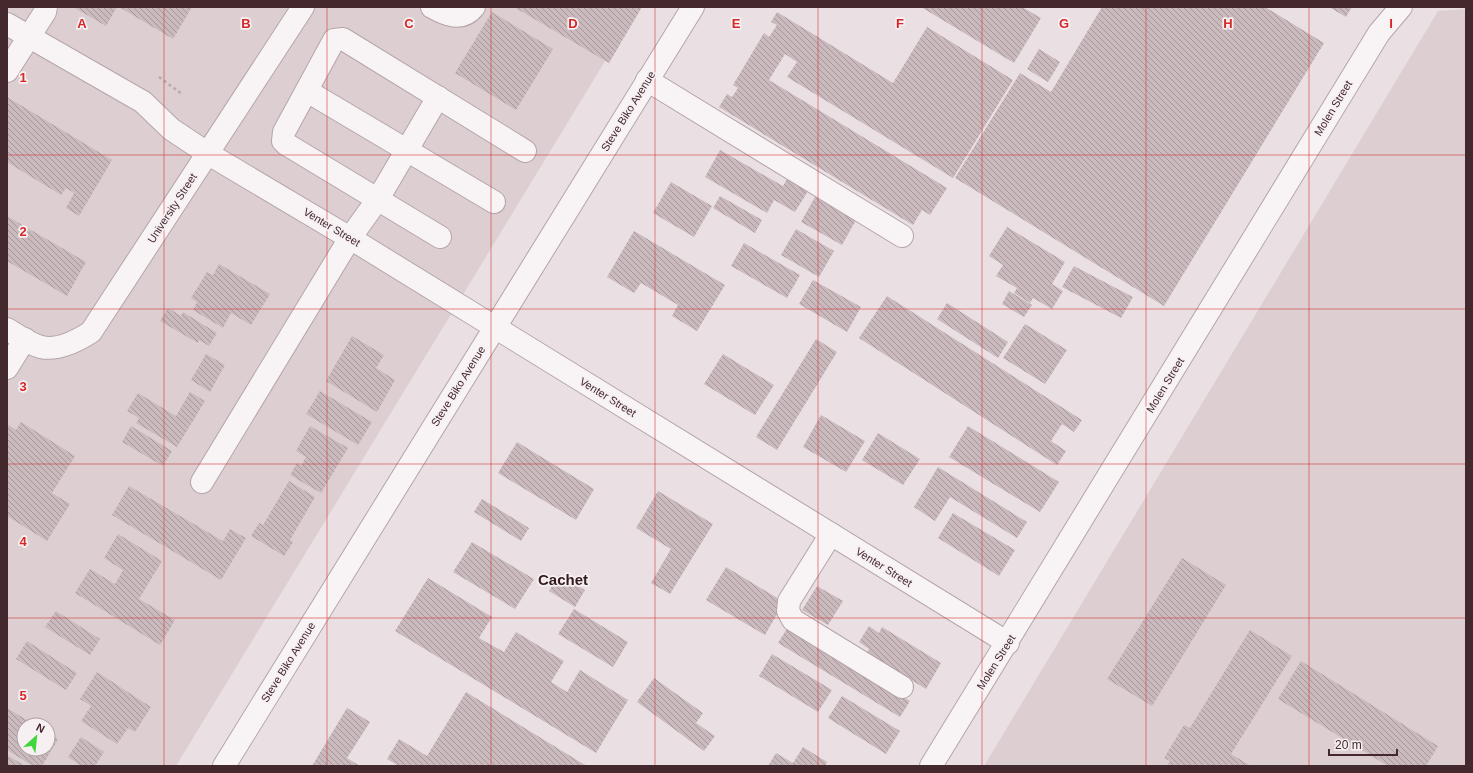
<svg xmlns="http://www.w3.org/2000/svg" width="1473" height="773" font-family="Arial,sans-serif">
  <defs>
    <pattern id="building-back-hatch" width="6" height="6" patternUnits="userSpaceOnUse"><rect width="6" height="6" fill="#cababe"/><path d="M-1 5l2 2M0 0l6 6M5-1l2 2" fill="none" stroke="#a6979b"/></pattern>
  </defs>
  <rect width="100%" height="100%" fill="#eae0e3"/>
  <g fill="#dcced1" fill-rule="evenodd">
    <path d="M 7,7 L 638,7 L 176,766 L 7,766 ZM 24,725 L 48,725 L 48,749 L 24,749 Z"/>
    <polygon points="1466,9 1466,766 984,766 1438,11"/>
  </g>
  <g fill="url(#building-back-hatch)">
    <polygon points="73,7 117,7 106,26"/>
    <polygon points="119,7 192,7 173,39"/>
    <polygon points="514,7 642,7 609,63"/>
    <polygon points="921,7 1022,7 1041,18 1014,63"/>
    <polygon points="1102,7 1265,7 1324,43 1164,306 955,178 1020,73 1051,92"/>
    <polygon points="1329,7 1352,7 1346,17"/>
    <polygon points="492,12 553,49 516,110 455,73"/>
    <polygon points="777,12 893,83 927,27 1013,80 953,178 787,77 797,62 785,54 769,80 947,188 930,215 922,210 913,225 719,107 727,94 732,97 738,88 733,85 764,33 769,37 777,25 771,22"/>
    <polygon points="1039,49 1060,62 1048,82 1027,69"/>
    <polygon points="7,97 112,160 79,216 66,208 74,193 66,188 61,195 7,162"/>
    <polygon points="720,150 783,186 787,179 808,191 795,212 774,200 767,213 705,177"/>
    <polygon points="671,182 712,206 694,237 653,213"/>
    <polygon points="720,196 762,220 755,233 713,208"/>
    <polygon points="815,197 856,220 842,245 801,222"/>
    <polygon points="7,216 86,262 67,296 7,261"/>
    <polygon points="1007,227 1065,262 1052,284 1063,291 1052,309 1033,298 1030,303 1014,293 1017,288 996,276 1003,265 989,256"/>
    <polygon points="796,229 834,251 819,277 781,255"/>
    <polygon points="634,231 725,285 697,331 672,316 678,305 641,283 634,293 607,277"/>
    <polygon points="744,243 800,275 787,298 731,266"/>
    <polygon points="219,264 270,294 251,325 231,313 223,328 193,310 197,302 191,298 207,272 213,275"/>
    <polygon points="1074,266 1133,297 1121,318 1062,287"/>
    <polygon points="813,280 861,307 847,332 799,304"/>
    <polygon points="1009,291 1032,305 1024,317 1002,304"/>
    <polygon points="887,296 1082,420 1074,432 1062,424 1051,441 1066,451 1057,465 859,338"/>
    <polygon points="947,303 1008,342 998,358 937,319"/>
    <polygon points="168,308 181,316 183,312 217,333 209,346 199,340 198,343 160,321"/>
    <polygon points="1025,324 1067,350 1045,384 1003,358"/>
    <polygon points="352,336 384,355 376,368 395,380 377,412 326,381"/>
    <polygon points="816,339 837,352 777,450 756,437"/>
    <polygon points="206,354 225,365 210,392 191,380"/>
    <polygon points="723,354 774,385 755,415 704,384"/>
    <polygon points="320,391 372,422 358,445 306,414"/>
    <polygon points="190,392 205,401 177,447 136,423 139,418 127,411 138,393 176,416"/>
    <polygon points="821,415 865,441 846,472 803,447"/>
    <polygon points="21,422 75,456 52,493 70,504 47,541 7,516 7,424 16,430"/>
    <polygon points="131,426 172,451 163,466 122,442"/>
    <polygon points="310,426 348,448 321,493 290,475 297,463 301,466 306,457 296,451"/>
    <polygon points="968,426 1059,482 1040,512 949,457"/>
    <polygon points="878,433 920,459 903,485 862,460"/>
    <polygon points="517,442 594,489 576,520 498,473"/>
    <polygon points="938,467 1027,522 1017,538 950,497 935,521 914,507"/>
    <polygon points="289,481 315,497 290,540 293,542 284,556 251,536 259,523 263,525"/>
    <polygon points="129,486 223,541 230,529 246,538 221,580 112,515"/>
    <polygon points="658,491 713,524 670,594 651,583 671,549 636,528"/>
    <polygon points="482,499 529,528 521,541 474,512"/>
    <polygon points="953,513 1015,550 999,576 938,538"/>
    <polygon points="118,534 162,561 139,599 175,620 160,645 75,593 90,569 115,584 123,570 104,558"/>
    <polygon points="472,542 534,579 515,609 453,572"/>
    <polygon points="1182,558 1226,585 1152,706 1107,679"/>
    <polygon points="726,567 784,602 765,635 706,600"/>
    <polygon points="559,575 585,590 575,607 549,591"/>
    <polygon points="428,578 492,617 479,638 504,652 516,632 564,661 551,682 567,692 580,670 628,700 596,753 395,631"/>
    <polygon points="817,586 843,601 828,625 802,610"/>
    <polygon points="574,609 628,642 613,667 558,634"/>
    <polygon points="56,611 100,639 90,655 45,627"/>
    <polygon points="869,626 879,633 882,627 941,663 926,689 867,653 869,649 859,642"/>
    <polygon points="788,627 910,701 900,717 778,643"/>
    <polygon points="1250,630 1292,656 1231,754 1251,766 1167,766 1170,761 1164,758 1184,725 1190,728"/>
    <polygon points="27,641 77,673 66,690 16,659"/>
    <polygon points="772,654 832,690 818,712 759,676"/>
    <polygon points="1301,661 1438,746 1426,766 1388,766 1278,699"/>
    <polygon points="97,672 151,707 135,732 128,728 117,744 81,721 91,706 80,699"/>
    <polygon points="654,678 703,713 696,723 715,736 704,751 637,702"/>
    <polygon points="466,692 585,765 585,766 399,766 387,759 399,739 427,756"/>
    <polygon points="842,696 900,731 886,754 828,718"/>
    <polygon points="7,708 35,725 24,725 24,749 48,749 48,733 58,739 42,766 33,766 7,750"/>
    <polygon points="347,708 370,722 347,758 360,766 312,766"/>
    <polygon points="81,737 104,752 95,766 81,766 68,757"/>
    <polygon points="803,747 827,762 825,766 768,766 776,753 793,763"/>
    <polygon points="7,755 25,766 7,766"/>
  </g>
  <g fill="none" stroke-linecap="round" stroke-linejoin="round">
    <defs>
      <g id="minor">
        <path d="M 432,7 C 446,15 462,22 474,7"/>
        <polyline points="7,24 143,102 171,129 207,153 350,238 1008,643"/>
        <polyline points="7,71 45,12 46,7"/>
        <polyline points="647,80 902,236"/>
        <polyline points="307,91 494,202"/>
        <polyline points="440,237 286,144 283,141 284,132 334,40 343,39 525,151"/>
        <path d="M 7,329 C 17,335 29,344 41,347 C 58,351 77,341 91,332 L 303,7"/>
        <polyline points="7,368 25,339"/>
        <polyline points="202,482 350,238 378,199 438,97"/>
        <polyline points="831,534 789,601 788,611 793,620 902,687"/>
        <polyline points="224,766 693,7"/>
        <polyline points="931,766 1379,33 1401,7"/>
      </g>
    </defs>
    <use href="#minor" stroke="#b5a5a9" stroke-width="24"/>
    <polyline stroke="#b7aaad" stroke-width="2.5" stroke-dasharray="3 3" stroke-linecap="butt" points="159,77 182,94"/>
    <use href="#minor" stroke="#f8f3f4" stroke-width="22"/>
  </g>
  <path fill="none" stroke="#d62828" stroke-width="1" stroke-opacity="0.55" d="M 164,7 L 164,766M 327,7 L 327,766M 491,7 L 491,766M 655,7 L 655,766M 818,7 L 818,766M 982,7 L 982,766M 1146,7 L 1146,766M 1309,7 L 1309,766M 7,155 L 1466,155M 7,309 L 1466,309M 7,464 L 1466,464M 7,618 L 1466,618"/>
  <g text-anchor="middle" stroke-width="3.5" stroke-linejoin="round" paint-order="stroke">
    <g font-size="11" fill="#43282e" stroke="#f7f0f2">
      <text transform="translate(1333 108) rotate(-59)" y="4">Molen Street</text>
      <text transform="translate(628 111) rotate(-58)" y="4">Steve Biko Avenue</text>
      <text transform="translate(172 208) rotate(-57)" y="4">University Street</text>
      <text transform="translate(332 227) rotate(31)" y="4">Venter Street</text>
      <text transform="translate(1165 385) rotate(-59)" y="4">Molen Street</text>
      <text transform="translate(458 386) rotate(-58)" y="4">Steve Biko Avenue</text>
      <text transform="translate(608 397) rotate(32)" y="4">Venter Street</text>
      <text transform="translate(884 567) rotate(32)" y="4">Venter Street</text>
      <text transform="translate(288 662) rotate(-58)" y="4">Steve Biko Avenue</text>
      <text transform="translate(996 662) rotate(-58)" y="4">Molen Street</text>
    </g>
    <g font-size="15" font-weight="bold" fill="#331a1f" stroke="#f7f0f2">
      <text x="563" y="585">Cachet</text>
    </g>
  </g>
  <g font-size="13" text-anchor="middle" font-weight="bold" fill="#d62828" stroke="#f7f0f2" stroke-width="3.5" stroke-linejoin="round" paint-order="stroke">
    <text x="82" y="28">A</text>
    <text x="246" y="28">B</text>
    <text x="409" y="28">C</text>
    <text x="573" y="28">D</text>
    <text x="736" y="28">E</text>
    <text x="900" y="28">F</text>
    <text x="1064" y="28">G</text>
    <text x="1228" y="28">H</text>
    <text x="1391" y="28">I</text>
    <text x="23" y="82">1</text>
    <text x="23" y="236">2</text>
    <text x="23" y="391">3</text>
    <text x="23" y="546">4</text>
    <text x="23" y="700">5</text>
  </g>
  <rect width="1473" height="773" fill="none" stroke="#43282e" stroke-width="16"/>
  <g transform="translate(36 737) rotate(27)"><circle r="19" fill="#f7f0f2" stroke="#afa0a4"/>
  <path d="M0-3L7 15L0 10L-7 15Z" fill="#40d73d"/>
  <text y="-6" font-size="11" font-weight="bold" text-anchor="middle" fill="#43282e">N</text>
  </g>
  <path d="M1329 749v6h68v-6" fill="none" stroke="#43282e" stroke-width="2"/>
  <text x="1335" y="749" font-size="12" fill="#43282e" stroke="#f7f0f2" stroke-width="3" paint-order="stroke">20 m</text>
</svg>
